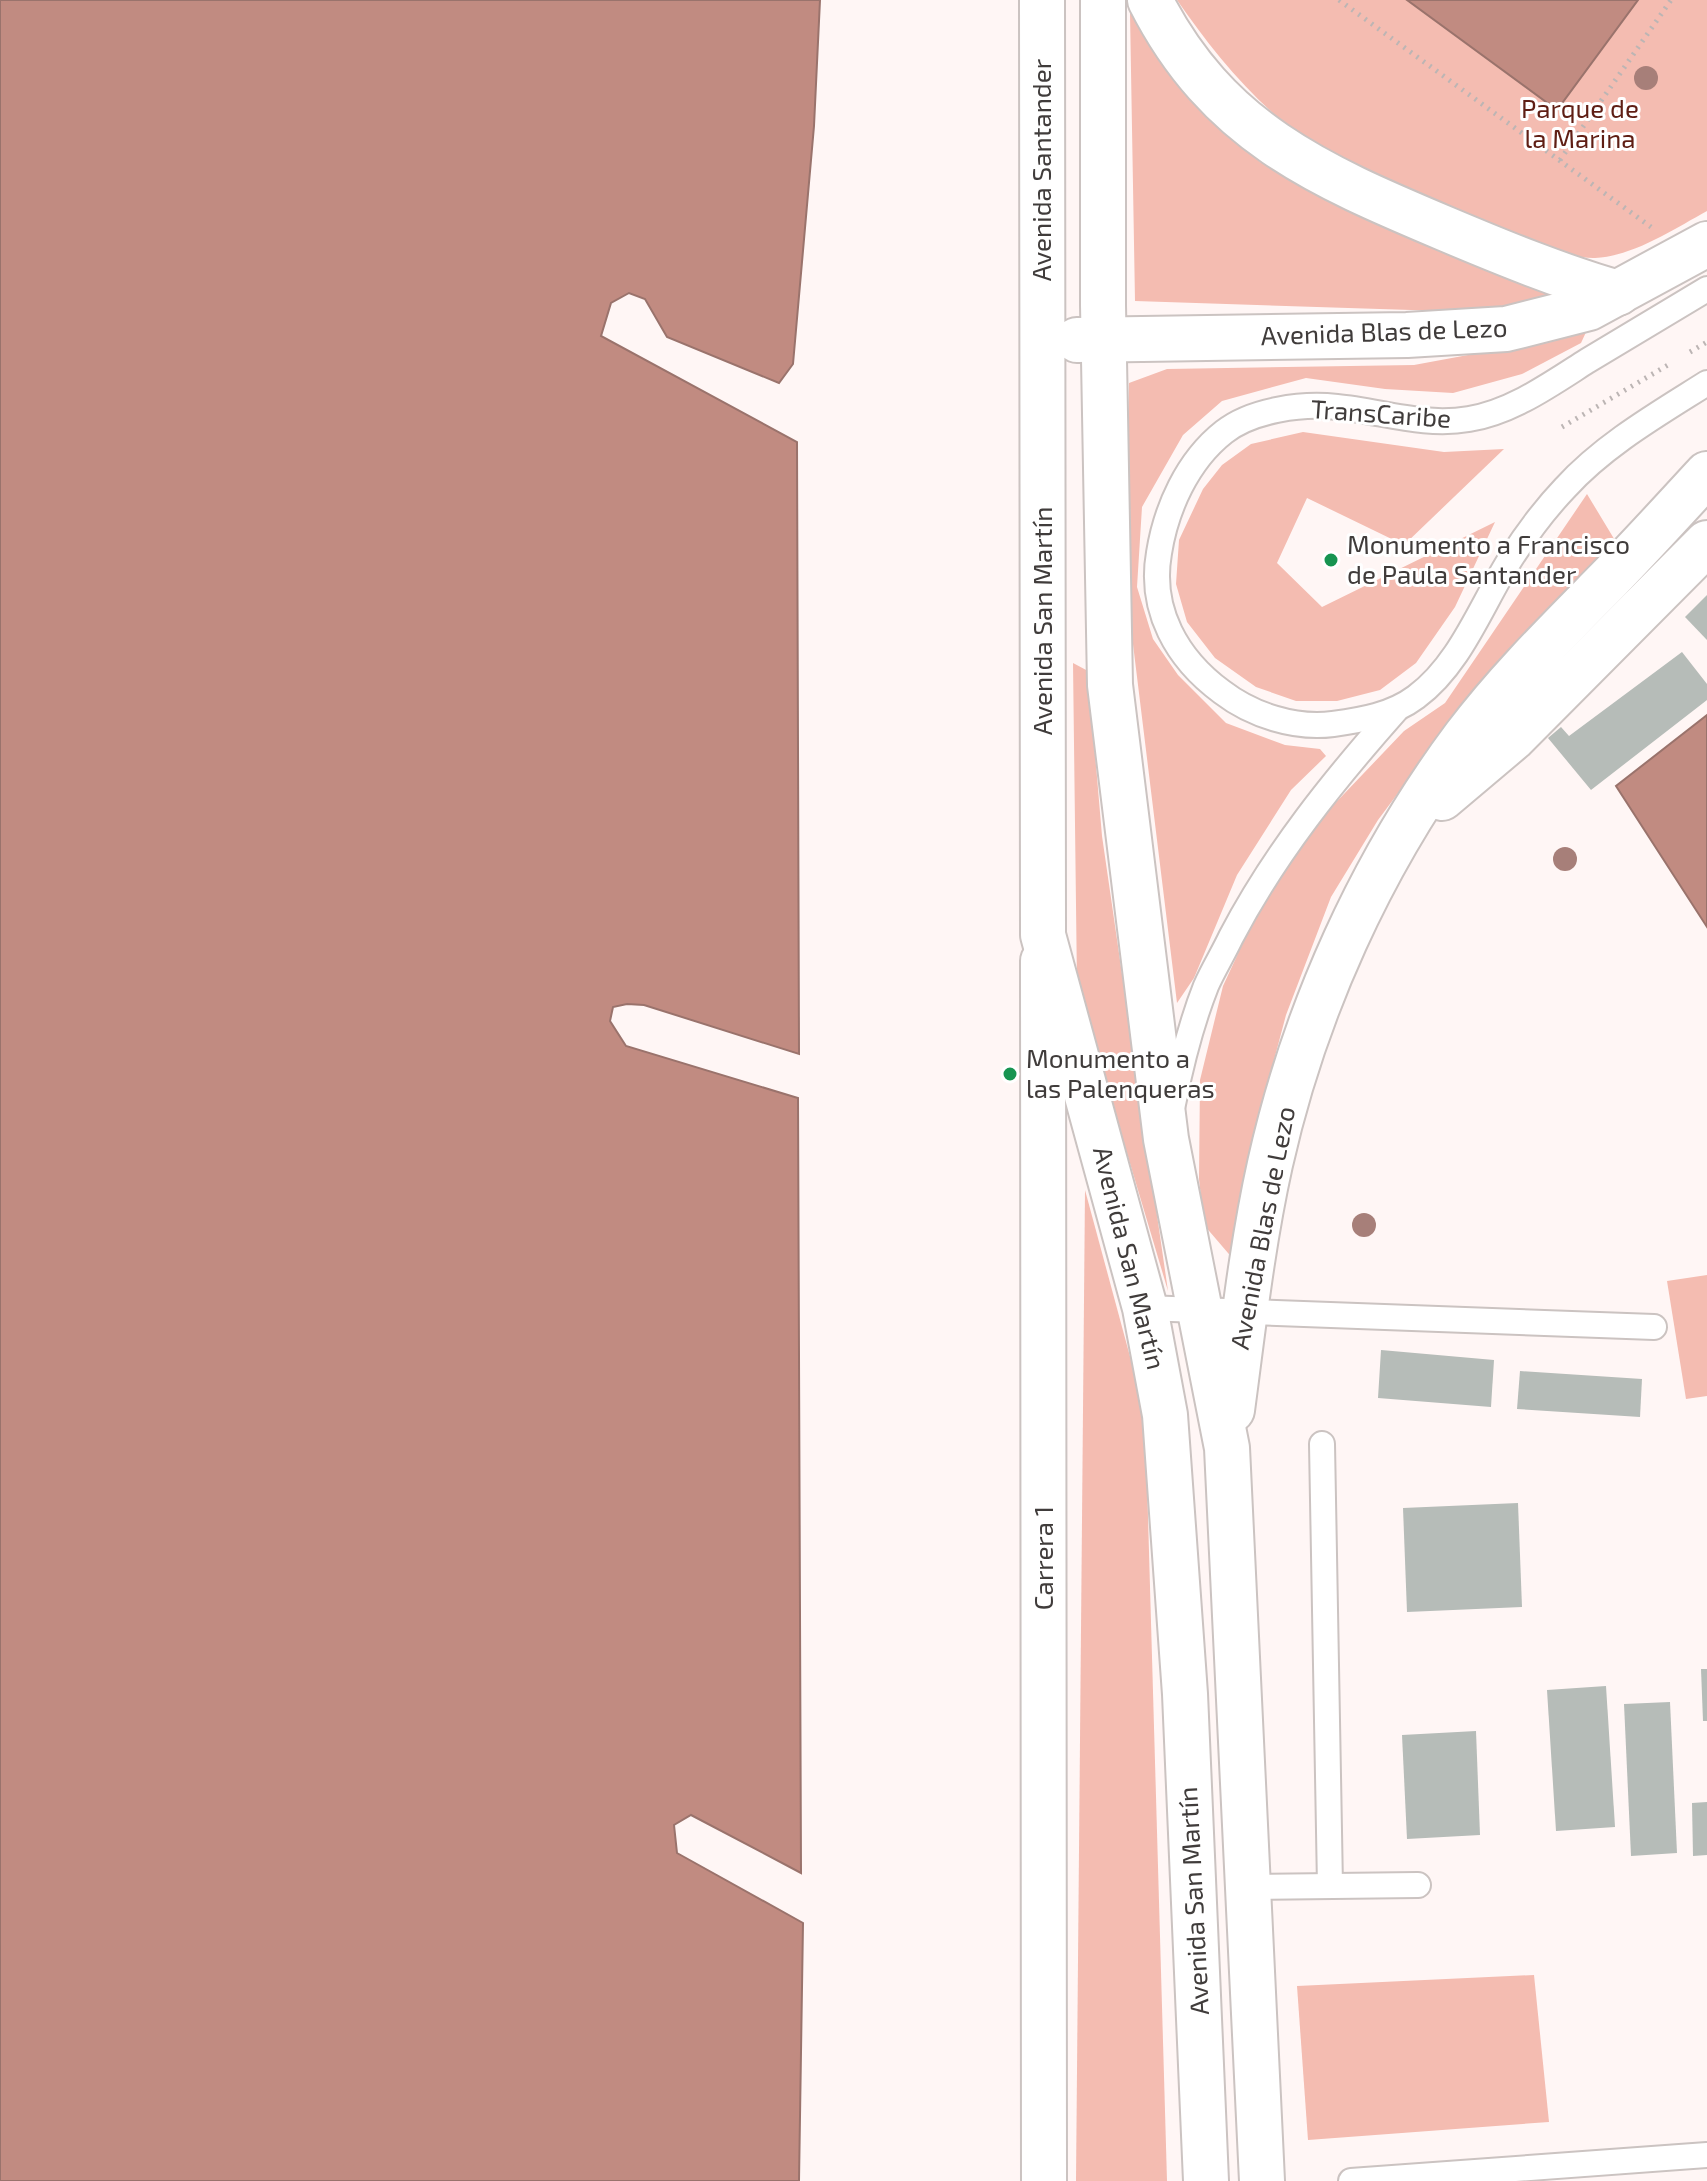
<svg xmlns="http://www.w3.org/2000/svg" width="1707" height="2181" font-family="'Exo 2',sans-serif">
  <rect width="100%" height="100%" fill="#fff6f5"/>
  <g fill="#f4bcb1">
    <path d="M 1177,0 L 1707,0 L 1707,211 C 1674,229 1634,256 1595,258 C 1566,259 1520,234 1492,223 C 1437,200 1377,181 1325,151 C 1266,118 1215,55 1177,0 Z"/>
    <polygon points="1130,13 1203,113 1260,162 1315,190 1571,292 1505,313 1135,301"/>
    <polygon points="1587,330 1581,343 1522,374 1453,393 1385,389 1306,378 1222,401 1183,435 1142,507 1137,587 1153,639 1178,675 1226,723 1285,745 1320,749 1326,756 1291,790 1237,875 1194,978 1177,1003 1125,579 1129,383 1167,369 1414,365 1549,340"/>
    <polygon points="1303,432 1444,452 1504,449 1404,545 1307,498 1277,563 1322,607 1495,522 1455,607 1416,663 1380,690 1337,701 1296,701 1256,687 1215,658 1187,622 1176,584 1179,540 1203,489 1222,465 1251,444"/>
    <polygon points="1587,494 1616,542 1451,722 1378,820 1331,897 1286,1015 1257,1124 1234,1260 1204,1225 1199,1179 1200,1080 1223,986 1272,880 1322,817 1404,731 1445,703"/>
    <polygon points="1073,663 1088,671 1102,836 1168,1291 1077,985"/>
    <polygon points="1085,1190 1145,1412 1167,2181 1076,2181"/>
    <polygon points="1707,1275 1707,1396 1686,1399 1667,1281"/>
    <polygon points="1534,1975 1549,2122 1308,2140 1297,1986"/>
  </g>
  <g fill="#c18b81" stroke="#9a736c" stroke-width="2">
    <polygon points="0,0 820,0 814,126 793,364 779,383 667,337 645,299 629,293 611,303 601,336 797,442 799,1054 644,1005 627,1004 613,1007 610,1021 626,1046 798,1098 801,1873 691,1815 674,1825 677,1853 803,1923 799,2181 0,2181"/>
    <polygon points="1407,0 1638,0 1557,110"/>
    <polygon points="1707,715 1707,927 1616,786"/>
  </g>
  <g fill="#b6bcb8">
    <polygon points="1707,595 1707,640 1685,617"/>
    <polygon points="1682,652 1707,684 1707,700 1591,790 1548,738 1561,727 1569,736"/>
    <polygon points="1381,1350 1494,1360 1491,1407 1378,1398"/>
    <polygon points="1520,1371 1642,1379 1640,1417 1517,1409"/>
    <polygon points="1518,1503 1522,1607 1407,1612 1403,1508"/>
    <polygon points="1701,1669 1707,1669 1707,1721 1703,1721"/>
    <polygon points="1606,1686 1615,1827 1556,1831 1547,1690"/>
    <polygon points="1670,1702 1677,1853 1631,1856 1624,1704"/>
    <polygon points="1476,1731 1480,1835 1407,1839 1402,1735"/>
    <polygon points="1707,1802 1707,1855 1693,1856 1692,1803"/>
  </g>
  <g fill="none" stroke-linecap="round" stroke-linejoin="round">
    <defs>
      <g id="service">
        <path d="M 1707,289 C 1667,313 1627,337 1587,361 C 1551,384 1512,412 1469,419 C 1424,427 1380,411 1337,407 C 1302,403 1252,410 1224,432 C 1187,461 1166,509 1159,553 C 1149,610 1177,659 1222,692 C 1252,715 1295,729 1333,724 C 1362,720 1392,715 1416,697 C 1461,664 1482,603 1511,558 C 1527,533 1545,509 1565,488 C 1604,445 1658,414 1707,383"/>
        <path d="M 1173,1104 C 1181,1064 1191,1024 1206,986 C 1213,970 1223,954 1231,937 C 1275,853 1333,781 1396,710"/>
        <polyline points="1145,1308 1654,1327"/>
        <polyline points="1322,1444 1330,1886"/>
        <polyline points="1248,1887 1418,1885"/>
        <polyline points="1351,2181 1707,2155"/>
      </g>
      <polyline id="tertiary" points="1043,961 1044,2181"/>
      <g id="secondary">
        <polyline points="1042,0 1043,935 1145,1308 1165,1415 1185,1694 1206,2181"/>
        <polyline points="1103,0 1103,305 1110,685 1166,1139 1227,1448 1262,2181"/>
        <path d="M 1150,0 C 1217,132 1318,175 1446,229 C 1503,253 1559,276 1618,293"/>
        <polyline points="1077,340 1407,335 1506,329 1589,308 1707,244"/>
        <polyline points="1442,798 1513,738 1707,543"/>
        <path d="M 1232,1410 C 1243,1328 1252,1245 1270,1164 C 1304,1012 1371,863 1465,737 C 1508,680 1558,631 1608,580 C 1642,545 1674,510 1707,474"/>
      </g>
    </defs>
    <use href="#service" stroke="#cbc3c1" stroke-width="28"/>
    <use href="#tertiary" stroke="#cbc3c1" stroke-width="48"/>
    <use href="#secondary" stroke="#cbc3c1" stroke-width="48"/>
    <g stroke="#bcb5b4" stroke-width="5" stroke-dasharray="2 6" stroke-linecap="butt">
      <polyline points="1339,0 1651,227"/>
      <polyline points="1560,160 1671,0"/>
      <polyline points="1690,352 1707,342"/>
      <polyline points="1562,427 1668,365"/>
    </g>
    <use href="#service" stroke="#fff" stroke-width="24"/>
    <use href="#tertiary" stroke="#fff" stroke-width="44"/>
    <use href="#secondary" stroke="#fff" stroke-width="44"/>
  </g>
  <g fill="#a77f79">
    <circle cx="1646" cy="78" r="12"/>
    <circle cx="1565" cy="859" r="12"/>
    <circle cx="1364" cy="1225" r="12"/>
  </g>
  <g fill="#179451" stroke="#fff" stroke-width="3">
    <circle cx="1331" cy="560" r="8"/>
    <circle cx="1010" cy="1074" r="8"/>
  </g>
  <g text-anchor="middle" stroke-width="6" stroke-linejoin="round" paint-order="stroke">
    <g font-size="26" fill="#5f1e14" stroke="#fff">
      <text x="1580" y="118">Parque de<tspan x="1580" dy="30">la Marina</tspan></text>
    </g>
    <g font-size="26" fill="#403c3b" stroke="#fff">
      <text transform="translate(1042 170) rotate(-90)" y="9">Avenida Santander</text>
      <text transform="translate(1384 332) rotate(-2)" y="9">Avenida Blas de Lezo</text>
      <text transform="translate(1381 414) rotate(4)" y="9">TransCaribe</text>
      <text transform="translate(1043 621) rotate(-90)" y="9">Avenida San Martín</text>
      <text transform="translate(1263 1228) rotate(-79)" y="9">Avenida Blas de Lezo</text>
      <text transform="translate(1129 1258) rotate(76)" y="9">Avenida San Martín</text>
      <text transform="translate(1044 1558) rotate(-90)" y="9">Carrera 1</text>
      <text transform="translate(1194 1901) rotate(-93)" y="9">Avenida San Martín</text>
    </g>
    <g font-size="26" fill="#403c3b" stroke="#fff" text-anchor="start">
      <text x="1347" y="554">Monumento a Francisco<tspan x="1347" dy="30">de Paula Santander</tspan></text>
      <text x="1026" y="1068">Monumento a<tspan x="1026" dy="30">las Palenqueras</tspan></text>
    </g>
  </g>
</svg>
